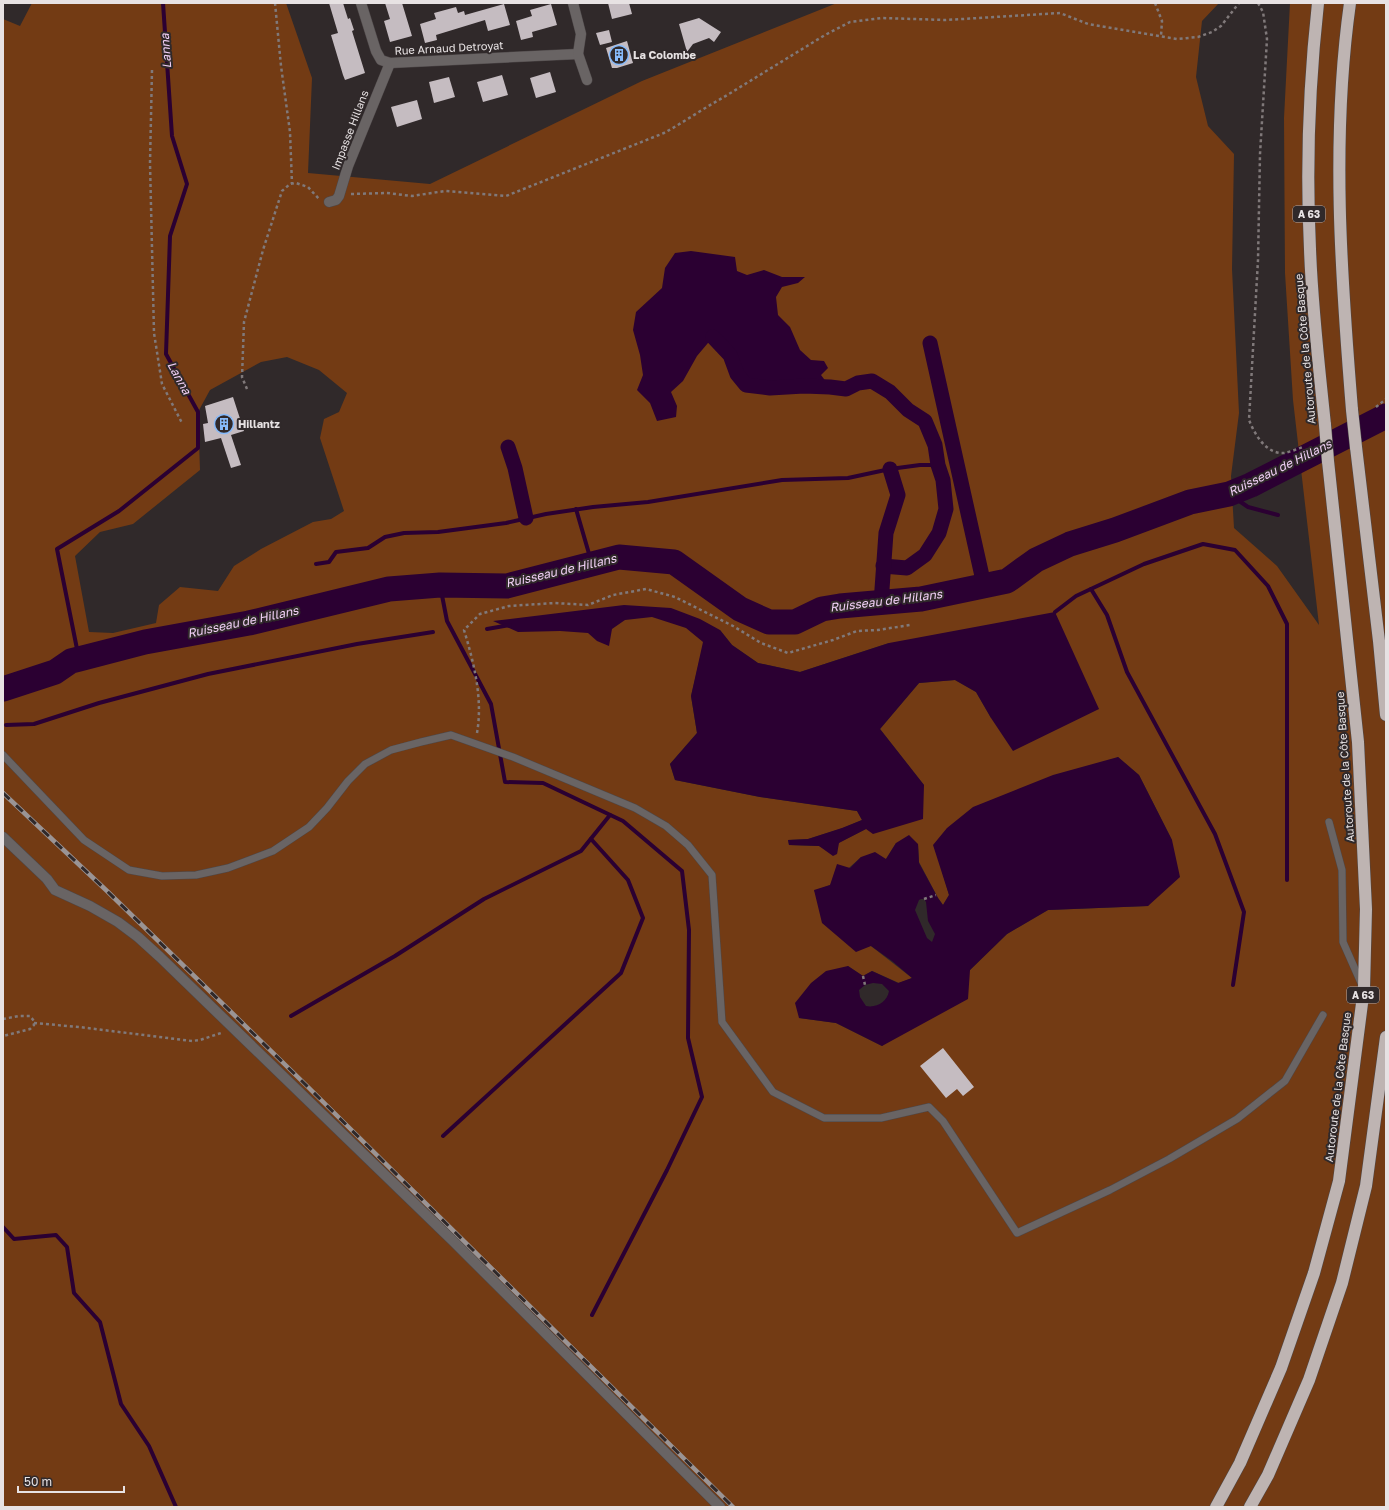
<svg xmlns="http://www.w3.org/2000/svg" width="1389" height="1510" font-family="'Golos Text',sans-serif">
  <rect width="100%" height="100%" fill="#30292a"/>
  <path fill="#733b14" fill-rule="evenodd" d="M 32,3 L 286,3 L 312,78 L 308,173 L 430,184 L 642,81 L 837,3 L 1219,3 L 1202,21 L 1196,77 L 1208,126 L 1234,154 L 1232,269 L 1239,413 L 1231,476 L 1234,528 L 1277,566 L 1319,625 L 1293,400 L 1285,273 L 1284,118 L 1290,3 L 1386,3 L 1386,1507 L 3,1507 L 3,19 L 20,26 ZM 287,357 L 319,370 L 347,393 L 339,412 L 324,419 L 320,438 L 344,511 L 331,519 L 313,522 L 261,549 L 234,566 L 218,591 L 180,587 L 159,605 L 156,623 L 113,633 L 89,632 L 75,556 L 100,532 L 133,524 L 200,470 L 198,412 L 210,390 L 261,362 ZM 720,630 L 732,645 L 758,663 L 800,672 L 889,643 L 1099,709 L 991,718 L 976,692 L 955,680 L 919,683 L 880,729 L 924,785 L 866,829 L 838,843 L 837,854 L 819,846 L 789,845 L 788,840 L 808,839 L 843,828 L 862,820 L 857,811 L 760,797 L 675,780 L 670,764 L 697,733 L 691,696 L 705,637 ZM 1118,757 L 1139,775 L 1172,840 L 1148,906 L 1048,910 L 1007,934 L 970,970 L 882,1046 L 836,1023 L 799,1018 L 848,966 L 863,976 L 872,971 L 899,983 L 912,978 L 871,946 L 814,891 L 830,885 L 861,857 L 886,859 L 896,843 L 918,844 L 919,862 L 938,898 L 943,905 L 949,895 L 942,871 Z"/>
  <g fill="#2b0032" fill-rule="evenodd">
    <polygon points="691,251 735,257 737,271 747,275 764,270 782,277 805,277 798,283 782,287 776,297 778,315 790,327 800,350 811,360 824,361 828,368 821,375 830,387 804,386 770,388 746,385 737,374 730,355 713,337 697,356 683,381 671,392 677,406 676,417 657,421 650,403 637,390 643,375 640,355 633,330 636,312 662,288 665,268 675,253"/>
    <polygon points="624,605 671,608 700,619 720,630 732,645 758,663 800,672 889,643 1055,612 1099,709 1013,751 991,718 976,692 955,680 919,683 880,729 924,785 923,819 873,834 866,829 839,843 837,854 833,856 819,846 789,845 788,840 808,839 842,828 862,820 857,811 760,797 675,780 670,764 697,733 691,696 703,642 686,628 652,617 625,620 612,629 609,646 597,641 588,633 560,631 518,632 493,621"/>
    <path d="M 1118,757 L 1139,775 L 1172,840 L 1180,877 L 1148,906 L 1048,910 L 1007,934 L 970,970 L 968,999 L 882,1046 L 836,1023 L 799,1018 L 795,1003 L 811,983 L 826,971 L 848,966 L 863,976 L 872,971 L 898,983 L 912,978 L 892,961 L 871,946 L 856,952 L 822,923 L 814,890 L 830,885 L 837,864 L 850,868 L 861,857 L 875,852 L 886,859 L 896,843 L 909,835 L 918,844 L 919,863 L 938,898 L 943,905 L 949,895 L 933,845 L 947,828 L 973,807 L 1053,775 ZM 921,899 L 924,899 L 926,902 L 928,921 L 935,934 L 932,942 L 927,938 L 915,910 L 919,900 ZM 873,983 L 882,984 L 889,991 C 887,1002 877,1008 866,1006 L 860,997 L 859,990 L 865,985 Z"/>
  </g>
  <g fill="none" stroke-linecap="round" stroke-linejoin="round">
    <g stroke="#2b0032" stroke-width="4">
      <polyline points="1229,494 1248,507 1278,515"/>
      <polyline points="576,509 592,564"/>
      <polyline points="316,564 329,562 336,552 368,548 385,537 404,533 438,532 506,523 546,514 593,507 648,502 782,480 848,478 890,469 920,465 938,465"/>
      <polyline points="440,585 447,621 491,704 505,782 543,783 623,821 682,871 689,930 688,1038 702,1097 667,1170 592,1315"/>
      <polyline points="1091,589 1107,615 1127,672 1215,834 1244,912 1233,985"/>
      <polyline points="1055,612 1076,596 1144,564 1203,544 1235,550 1268,586 1287,624 1287,880"/>
      <polyline points="487,629 510,625"/>
      <polyline points="79,659 57,549 119,511 198,448 198,412 166,354 170,236 187,184 172,136 163,3"/>
      <polyline points="6,725 34,724 99,703 208,674 357,644 433,632"/>
      <polyline points="291,1016 395,956 484,899 581,851 610,815"/>
      <polyline points="443,1136 621,973 643,918 628,880 591,839"/>
      <polyline points="3,1227 14,1239 56,1235 67,1247 74,1293 100,1322 121,1404 149,1446 176,1507"/>
    </g>
    <g stroke="#2b0032" stroke-width="15">
      <polyline points="713,337 730,355 737,374 746,385 770,388 804,386 830,387 846,389 858,383 872,381 890,392 908,410 925,421 935,445 938,465 943,480 946,509 939,533 925,555 907,568 883,566"/>
      <polyline points="930,343 984,585"/>
      <polyline points="508,447 515,468 526,518"/>
      <polyline points="881,603 886,533 898,495 890,469"/>
    </g>
    <polyline stroke="#2b0032" stroke-width="25" points="3,689 55,672 71,661 79,659 145,642 249,623 389,589 440,585 507,586 619,557 674,562 740,609 769,622 795,622 822,609 840,606 921,599 1007,581 1036,560 1070,544 1115,530 1190,502 1229,494 1251,485 1386,416"/>
  </g>
  <g fill="#c5bcc1">
    <polygon points="329,3 343,3 348,19 350,18 354,30 352,31 365,73 345,80 343,75 331,35 338,33"/>
    <polygon points="385,3 402,3 412,36 390,42 384,21 390,19"/>
    <polygon points="608,3 629,3 632,14 612,19"/>
    <polygon points="504,4 510,25 488,31 485,20 436,35 437,40 425,43 420,24 436,19 434,13 456,7 458,13 464,11 465,15"/>
    <polygon points="551,4 557,25 532,32 533,37 521,40 516,21 532,16 530,10"/>
    <polygon points="699,18 721,32 714,42 709,38 693,44 687,52 679,24"/>
    <polygon points="609,30 612,42 600,45 596,33"/>
    <polygon points="627,41 633,63 617,68 612,68 606,48"/>
    <polygon points="550,72 556,92 536,98 530,78"/>
    <polygon points="502,75 508,95 483,102 477,82"/>
    <polygon points="449,77 455,97 434,103 429,82"/>
    <polygon points="417,100 422,119 397,127 391,107"/>
    <polygon points="233,397 244,431 231,435 241,465 231,468 221,438 205,442 203,424 208,423 205,406"/>
    <polygon points="943,1048 974,1087 963,1096 957,1089 946,1098 920,1066"/>
  </g>
  <g fill="none" stroke-linecap="round" stroke-linejoin="round">
    <defs>
      <g id="service">
        <polyline points="3,755 84,840 129,870 162,876 196,875 228,868 273,851 309,827 327,808 348,781 365,764 391,750 421,742 451,735 513,757 635,808 666,826 688,845 712,875 722,1022 773,1092 824,1118 881,1118 929,1107 943,1121 1017,1233 1110,1190 1169,1159 1237,1119 1285,1081 1323,1015"/>
        <polyline points="1329,822 1342,870 1343,942 1362,985"/>
      </g>
      <g id="minor">
        <polyline points="361,3 376,51 381,60 390,63 578,54"/>
        <polyline points="573,3 581,34 578,54 587,80"/>
        <polyline points="329,202 336,200 339,196 348,166 390,63"/>
        <polyline points="3,837 47,879 55,890 90,906 118,922 138,937 160,957 452,1240 720,1507"/>
      </g>
      <g id="motorway">
        <path d="M 1318,3 C 1309,85 1306,167 1310,249 C 1312,308 1319,366 1325,425"/>
        <path d="M 1350,3 C 1331,138 1341,275 1352,410"/>
        <polyline points="1356,447 1379,641 1386,715"/>
        <polyline points="1216,1507 1240,1463 1281,1368 1314,1273 1339,1181 1364,988 1366,909 1358,742 1328,461"/>
        <polyline points="1250,1507 1268,1475 1309,1380 1342,1283 1366,1186 1386,1037"/>
      </g>
    </defs>
    <use href="#service" stroke="#4d4748" stroke-width="8"/>
    <use href="#minor" stroke="#4d4748" stroke-width="11"/>
    <use href="#motorway" stroke="#4d4748" stroke-width="13"/>
    <g stroke="#80797a" stroke-width="2.5" stroke-dasharray="3 3" stroke-linecap="butt">
      <polyline points="275,3 281,66 290,132 292,184"/>
      <polyline points="1155,3 1162,21 1161,36"/>
      <path d="M 1258,3 L 1263,12 L 1267,39 L 1260,154 L 1258,260 L 1249,420 C 1255,435 1266,454 1284,453 C 1290,452 1297,449 1303,447"/>
      <polyline points="152,70 150,163 154,333 162,384 182,423"/>
      <path d="M 351,194 L 387,193 L 412,196 L 445,191 L 506,196 L 664,133 C 684,122 704,108 724,97 L 825,35 L 850,22 L 882,18 L 946,20 L 1060,13 L 1088,24 L 1177,39 L 1198,37 L 1212,32 L 1221,26 L 1239,3"/>
      <polyline points="247,389 242,377 244,322 263,250 282,191 290,184 296,183 308,187 319,199"/>
      <polyline points="1376,407 1386,399"/>
      <path d="M 477,733 C 483,699 474,663 464,630 L 480,614 L 509,606 L 555,603 L 588,605 L 613,595 L 646,589 L 675,597 L 733,626 L 761,643 L 788,653 L 833,640 L 857,631 L 878,630 L 910,625"/>
      <polyline points="924,899 936,895"/>
      <polyline points="863,976 865,985"/>
      <polyline points="3,1019 19,1016 30,1016 34,1021 34,1025 30,1029 3,1036"/>
      <polyline points="34,1023 79,1027 192,1041 200,1040 221,1033"/>
    </g>
    <use href="#service" stroke="#696464" stroke-width="7"/>
    <use href="#minor" stroke="#696464" stroke-width="10"/>
    <use href="#motorway" stroke="#beb4b2" stroke-width="12"/>
    <defs>
      <polyline id="rail" points="3,793 107,891 308,1087 733,1507"/>
    </defs>
    <use href="#rail" stroke="#9a9495" stroke-width="4.5"/>
    <use href="#rail" stroke="#30292a" stroke-width="3" stroke-dasharray="9" stroke-linecap="butt"/>
    <defs>
      <g id="motorway-bridge">
        <polyline points="1352,410 1356,447"/>
        <polyline points="1325,425 1328,461"/>
      </g>
    </defs>
    <use href="#motorway-bridge" stroke="#4d4748" stroke-width="13" stroke-linecap="butt"/>
    <use href="#motorway-bridge" stroke="#beb4b2" stroke-width="12"/>
  </g>
  <defs>
    <symbol id="building-ring" viewBox="-11 -11 22 22"><circle r="9.5" fill="#30292a" stroke="#87bbfb" stroke-width="1.5"/><path d="M-4-6H4V6H1V3H-1V6H-4ZM-2.5-4.3h1.7v1.8h-1.7ZM.8-4.3h1.7v1.8H.8ZM-2.5-1h1.7V.8h-1.7ZM.8-1h1.7V.8H.8Z" fill="#87bbfb"/></symbol>
  </defs>
  <g fill-rule="evenodd">
    <use href="#building-ring" x="608" y="44" width="22" height="22"/>
    <use href="#building-ring" x="213" y="413" width="22" height="22"/>
  </g>
  <g text-anchor="middle" stroke-width="4" stroke-linejoin="round" paint-order="stroke">
    <g fill="#30292a" stroke="#b0aaac" stroke-width="1">
      <rect x="1293" y="206" width="32" height="16" rx="3"/>
      <rect x="1347" y="987" width="32" height="16" rx="3"/>
    </g>
    <g font-size="10" font-weight="bold" fill="#e7e2e3">
      <text x="1309" y="218">A 63</text>
      <text x="1363" y="999">A 63</text>
    </g>
    <g font-size="11" fill="#e7e2e3" stroke="#30292a">
      <text transform="translate(449 48) rotate(-3)" y="4">Rue Arnaud Detroyat</text>
      <text transform="translate(350 130) rotate(-69)" y="4">Impasse Hillans</text>
      <text transform="translate(1305 349) rotate(-95)" y="4">Autoroute de la Côte Basque</text>
      <text transform="translate(1345 767) rotate(-94)" y="4">Autoroute de la Côte Basque</text>
      <text transform="translate(1338 1087) rotate(-83)" y="4">Autoroute de la Côte Basque</text>
    </g>
    <g font-size="11" font-weight="bold" fill="#e7e2e3" stroke="#30292a" text-anchor="start">
      <text x="633" y="59">La Colombe</text>
      <text x="238" y="428">Hillantz</text>
    </g>
    <g font-size="12" font-style="italic" fill="#f2d1f7" stroke="#30292a">
      <text transform="translate(166 51) rotate(-94)" y="4">Lanna</text>
      <text transform="translate(179 378) rotate(61)" y="4">Lanna</text>
      <text transform="translate(1280 468) rotate(-26)" y="4">Ruisseau de Hillans</text>
      <text transform="translate(561 571) rotate(-13)" y="4">Ruisseau de Hillans</text>
      <text transform="translate(886 601) rotate(-7)" y="4">Ruisseau de Hillans</text>
      <text transform="translate(243 622) rotate(-12)" y="4">Ruisseau de Hillans</text>
    </g>
  </g>
  <rect width="1389" height="1510" fill="none" stroke="#e7e2e3" stroke-width="8"/>
  <path d="M18 1486v6h106v-6" fill="none" stroke="#e7e2e3" stroke-width="2"/>
  <text x="24" y="1486" font-size="12" fill="#e7e2e3" stroke="#30292a" stroke-width="3" paint-order="stroke">50 m</text>
</svg>
